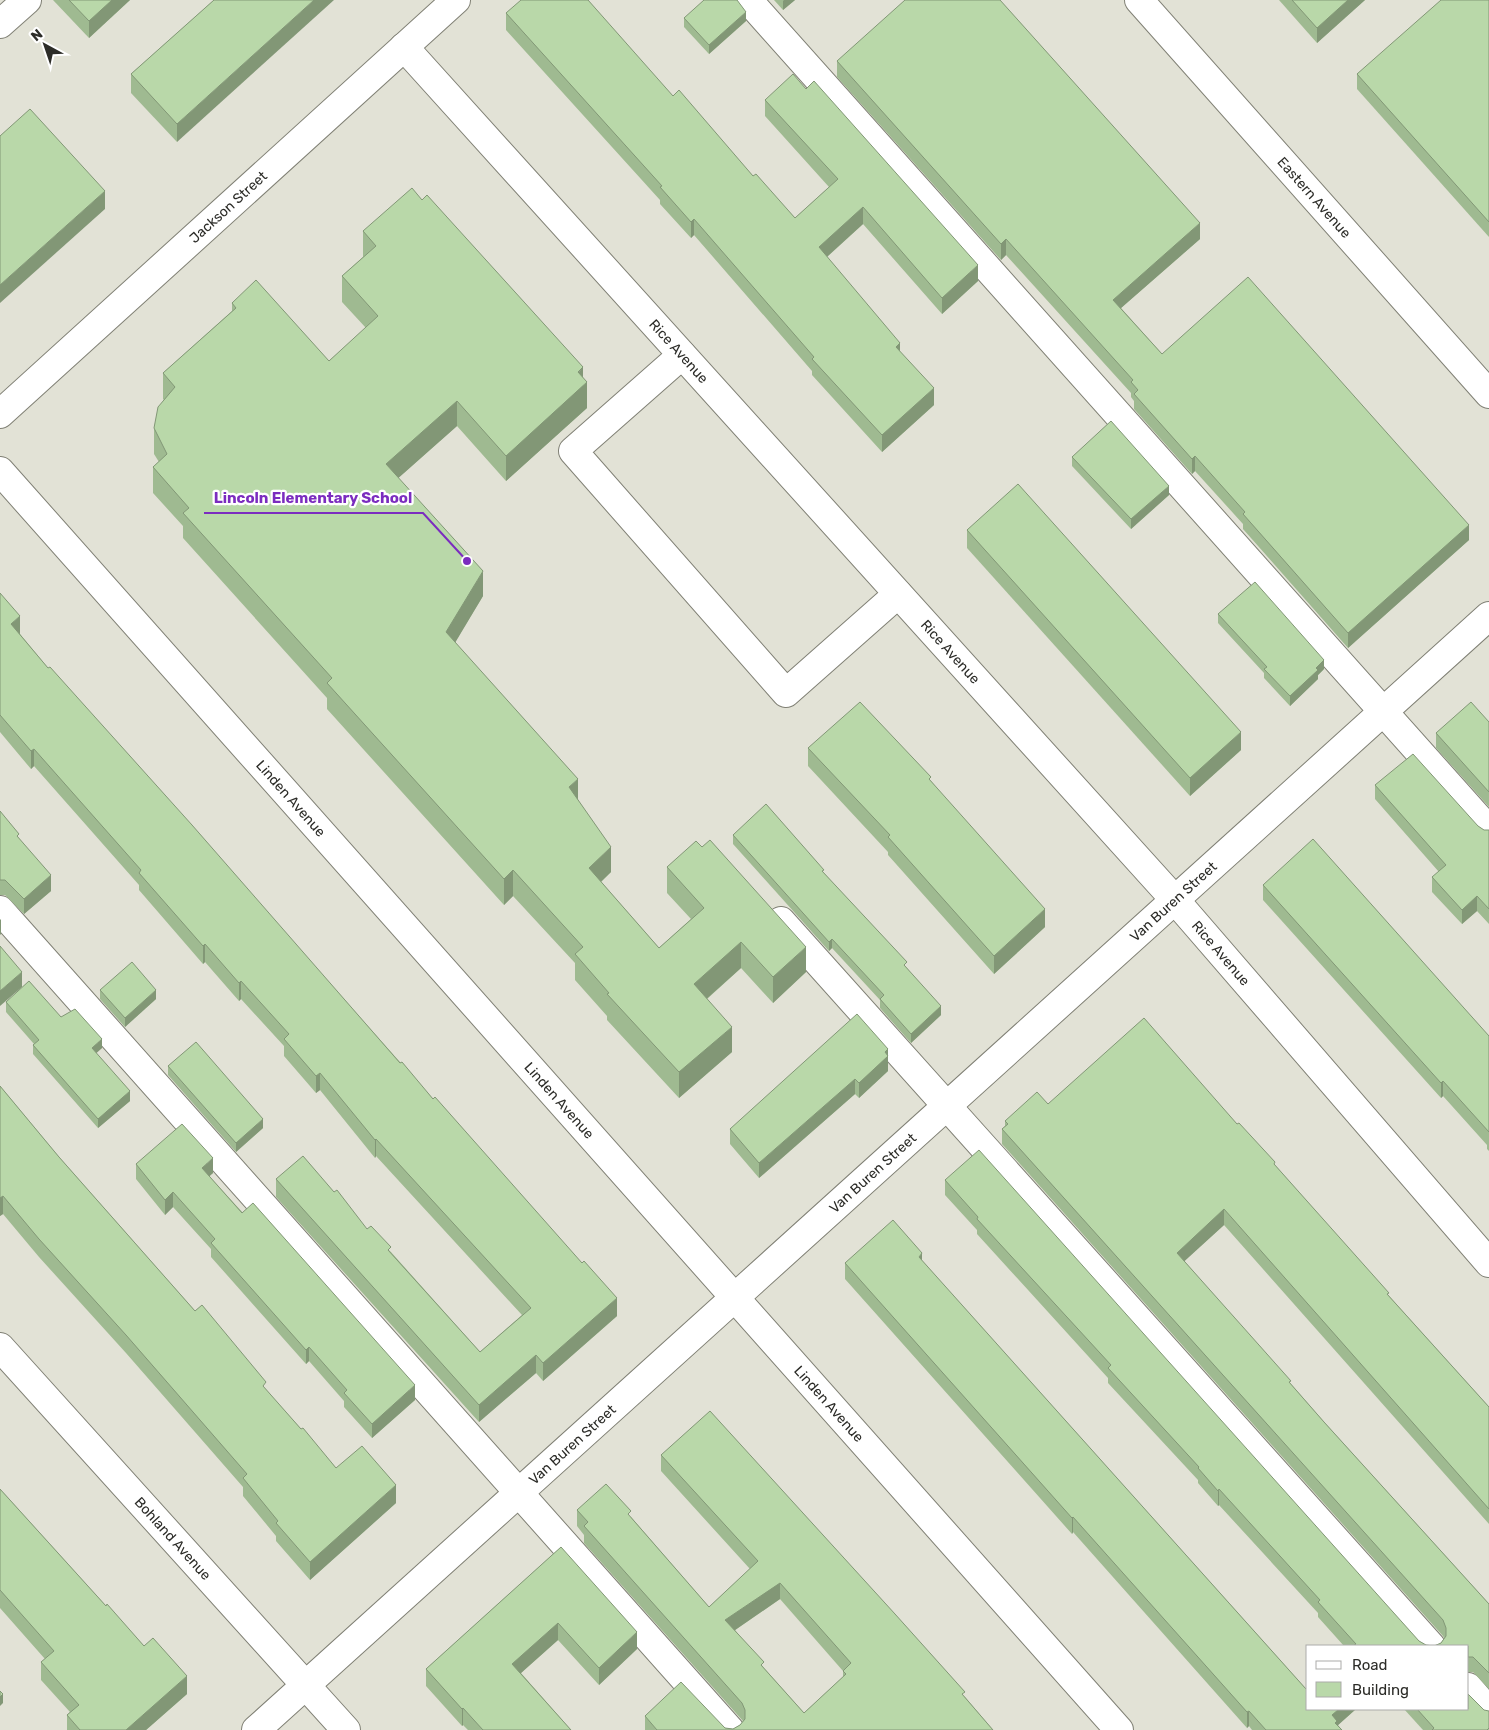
<svg xmlns="http://www.w3.org/2000/svg" width="1489" height="1730" font-family="Rubik,sans-serif">
  <rect width="100%" height="100%" fill="#e2e2d6"/>
  <g fill="none" stroke-linecap="round" stroke-linejoin="round">
    <defs>
      <g id="minor">
        <polyline points="748,0 1489,830"/>
        <path id="s1" d="M 1139,0 L 1489,394"/>
        <polyline points="0,24 27,0"/>
        <path id="s2" d="M 404,47 L 1175,900 L 1489,1263"/>
        <polyline points="682,355 573,451 786,693 898,594"/>
        <path id="s3" d="M 0,414 L 456,0"/>
        <path id="s4" d="M 0,471 L 1119,1730"/>
        <polyline points="0,910 730,1730"/>
        <polyline points="781,921 1431,1646"/>
        <path id="s5" d="M 0,1347 L 346,1730"/>
        <polyline points="1468,1687 1489,1711"/>
        <path id="s6" d="M 256,1730 L 1489,616"/>
      </g>
    </defs>
    <use href="#minor" stroke="#808075" stroke-width="30"/>
    <use href="#minor" stroke="#fff" stroke-width="28"/>
  </g>
  <g fill="#9fba91" fill-rule="evenodd">
    <polygon points="53,0 130,0 89,38"/>
    <polygon points="214,0 177,142 131,93 131,74"/>
    <polygon points="774,0 795,0 783,10"/>
    <polygon points="1279,0 1365,0 1317,43"/>
    <polygon points="1489,0 1489,237 1357,89 1357,74"/>
    <polygon points="506,13 673,96 795,218 829,187 765,116 765,100 978,281 942,314 863,224 827,257 900,352 934,405 882,452 812,375 812,371 694,235 691,238 660,204 660,200 506,30"/>
    <polygon points="684,18 746,21 709,54 684,27"/>
    <polygon points="837,61 1200,239 1121,308 1162,354 1469,540 1348,648 1243,529 1243,524 1195,471 1192,474 1134,409 1134,401 1131,397 1131,393 1006,255 1001,260 837,77"/>
    <polygon points="363,231 583,377 587,408 506,481 457,426 398,478 483,596 455,642 578,800 611,872 601,882 659,948 691,919 667,893 667,867 806,972 773,1003 741,968 707,999 732,1052 679,1098 607,1020 607,1016 575,980 575,963 513,896 504,905 327,709 327,698 183,538 183,526 153,493 153,467 159,462 154,454 154,428 164,400 163,399 163,373 232,311 232,303 329,361 366,328 342,302 342,276 363,257"/>
    <polygon points="1072,457 1169,495 1131,529 1072,466"/>
    <polygon points="967,530 1241,750 1190,796 967,548"/>
    <polygon points="0,593 20,634 48,668 433,1099 617,1316 543,1381 536,1373 479,1422 276,1197 276,1179 367,1229 391,1252 480,1352 522,1315 376,1156 375,1158 320,1090 316,1093 284,1056 284,1046 241,999 239,1001 205,962 203,964 139,890 139,885 34,766 31,769 0,732"/>
    <polygon points="1218,614 1324,669 1318,675 1318,679 1290,706 1264,678 1264,673 1218,623"/>
    <polygon points="1489,722 1489,807 1436,748 1436,733"/>
    <polygon points="808,748 931,781 1045,927 994,974 888,855 888,852 808,766"/>
    <polygon points="1375,785 1478,826 1484,830 1489,830 1489,924 1477,911 1462,924 1432,892 1432,877 1439,872 1375,799"/>
    <polygon points="0,811 19,839 51,891 24,914 5,895 0,895"/>
    <polygon points="733,835 824,873 907,968 941,1015 911,1043 880,1008 880,1000 832,948 829,951 733,844"/>
    <polygon points="1263,885 1489,1036 1489,1151 1487,1149 1487,1145 1443,1096 1441,1098 1263,900"/>
    <polygon points="100,990 156,999 125,1027 100,999"/>
    <polygon points="6,1002 61,1017 102,1048 96,1053 130,1101 98,1128 33,1054 33,1045 34,1044 6,1012"/>
    <polygon points="888,1049 888,1071 859,1098 855,1094 759,1178 730,1144 730,1129"/>
    <polygon points="168,1066 263,1128 236,1152 168,1075"/>
    <polygon points="0,1086 59,1157 195,1311 336,1468 396,1503 310,1580 276,1541 276,1536 243,1496 243,1487 126,1353 39,1257 3,1214 0,1216"/>
    <polygon points="1048,1104 1237,1124 1275,1165 1389,1296 1489,1407 1489,1524 1224,1225 1184,1261 1324,1422 1489,1604 1489,1689 1473,1672 1468,1672 1468,1646 1344,1646 1318,1617 1318,1613 1219,1505 1218,1506 1198,1483 1198,1480 1108,1383 1108,1378 977,1234 977,1230 945,1195 945,1180 1419,1641 1426,1645 1434,1646 1441,1643 1444,1638 1443,1636 1002,1144 1002,1129 1005,1126 1005,1121"/>
    <polygon points="136,1164 213,1173 209,1176 415,1400 372,1438 344,1407 344,1401 309,1361 306,1364 211,1257 211,1249 173,1207 165,1215 136,1179"/>
    <polygon points="922,1261 1306,1689 1356,1709 1338,1725 1342,1730 1252,1730 1249,1726 1247,1728 1073,1532 1072,1534 845,1279 845,1263"/>
    <path d="M 661,1455 L 965,1697 L 993,1730 L 645,1730 L 645,1716 L 733,1729 L 740,1725 L 743,1721 L 584,1543 L 584,1535 L 577,1526 L 577,1510 L 631,1517 L 709,1607 L 750,1569 L 661,1471 ZM 780,1599 L 843,1671 L 843,1677 L 804,1713 L 764,1668 L 735,1630 Z"/>
    <polygon points="0,1489 106,1606 144,1646 187,1694 146,1730 67,1730 67,1715 70,1712 41,1680 41,1662 45,1659 0,1608"/>
    <polygon points="561,1547 637,1649 599,1685 558,1640 521,1673 571,1730 468,1730 463,1725 462,1726 426,1686 426,1669"/>
    <polygon points="1404,1709 1468,1709 1484,1710 1489,1730 1423,1730"/>
  </g>
  <g fill="#829776">
    <polygon points="112,0 130,0 89,38 89,21"/>
    <polygon points="314,0 334,0 177,142 177,124"/>
    <polygon points="784,0 795,0 783,10 783,1"/>
    <polygon points="1348,0 1365,0 1317,43 1317,28"/>
    <polygon points="746,12 746,21 709,54 709,45"/>
    <polygon points="105,191 105,209 0,303 0,285"/>
    <polygon points="863,207 863,224 819,264 819,247"/>
    <polygon points="694,219 694,235 691,238 691,222"/>
    <polygon points="1200,223 1200,239 1113,315 1113,300"/>
    <polygon points="1006,239 1006,255 1001,260 1001,244"/>
    <polygon points="978,265 978,281 942,314 942,298"/>
    <polygon points="900,343 900,359 896,347"/>
    <polygon points="583,367 583,386 587,382 587,408 506,481 506,456"/>
    <polygon points="934,388 934,405 882,452 882,435"/>
    <polygon points="457,401 457,426 386,489 386,464"/>
    <polygon points="1195,456 1195,471 1192,474 1192,459"/>
    <polygon points="1169,486 1169,495 1131,529 1131,519"/>
    <polygon points="1469,525 1469,540 1348,648 1348,633"/>
    <polygon points="483,571 483,596 446,658 446,632"/>
    <polygon points="20,616 20,634 11,642 11,624"/>
    <polygon points="1324,660 1324,669 1318,675 1318,679 1290,706 1290,696 1316,668"/>
    <polygon points="1241,732 1241,750 1190,796 1190,778"/>
    <polygon points="34,749 34,766 31,769 31,751"/>
    <polygon points="578,779 578,804 569,787"/>
    <polygon points="611,847 611,872 589,893 589,868"/>
    <polygon points="513,870 513,896 504,905 504,879"/>
    <polygon points="51,875 51,891 24,914 24,899"/>
    <polygon points="1477,896 1477,911 1462,924 1462,910"/>
    <polygon points="1045,909 1045,927 994,974 994,956"/>
    <polygon points="1,919 1,934 0,935 0,920"/>
    <polygon points="832,939 832,948 829,951 829,942"/>
    <polygon points="741,942 741,968 694,1010 694,984"/>
    <polygon points="205,944 205,962 203,964 203,946"/>
    <polygon points="806,947 806,972 773,1003 773,977"/>
    <polygon points="22,972 22,987 0,1006 0,991"/>
    <polygon points="241,981 241,999 239,1001 239,983"/>
    <polygon points="156,990 156,999 125,1027 125,1018"/>
    <polygon points="941,1006 941,1015 911,1043 911,1034"/>
    <polygon points="732,1027 732,1052 679,1098 679,1072"/>
    <polygon points="102,1039 102,1048 92,1057 92,1048"/>
    <polygon points="888,1049 888,1071 859,1098 859,1083"/>
    <polygon points="320,1073 320,1090 316,1093 316,1076"/>
    <polygon points="855,1079 855,1094 759,1178 759,1163"/>
    <polygon points="1443,1081 1443,1096 1441,1098 1441,1083"/>
    <polygon points="130,1091 130,1101 98,1128 98,1119"/>
    <polygon points="263,1119 263,1128 236,1152 236,1143"/>
    <polygon points="376,1139 376,1156 375,1158 375,1140"/>
    <polygon points="213,1158 213,1173 202,1183 202,1168"/>
    <polygon points="173,1192 173,1207 165,1215 165,1200"/>
    <polygon points="3,1196 3,1214 0,1216 0,1198"/>
    <polygon points="1224,1209 1224,1225 1177,1268 1177,1253"/>
    <polygon points="922,1253 922,1269 919,1257"/>
    <polygon points="617,1298 617,1316 543,1381 543,1363"/>
    <polygon points="309,1347 309,1361 306,1364 306,1350"/>
    <polygon points="536,1355 536,1373 479,1422 479,1405"/>
    <polygon points="415,1385 415,1400 372,1438 372,1424"/>
    <polygon points="396,1485 396,1503 310,1580 310,1562"/>
    <polygon points="1219,1489 1219,1505 1218,1506 1218,1491"/>
    <polygon points="1073,1517 1073,1532 1072,1534 1072,1518"/>
    <polygon points="780,1583 780,1599 725,1637 725,1620"/>
    <polygon points="558,1623 558,1640 512,1681 512,1664"/>
    <polygon points="637,1632 637,1649 599,1685 599,1668"/>
    <polygon points="187,1676 187,1694 146,1730 126,1730"/>
    <polygon points="3,1694 3,1703 0,1706 0,1697"/>
    <polygon points="463,1708 463,1725 462,1726 462,1709"/>
    <polygon points="1339,1709 1356,1709 1337,1726 1332,1715"/>
    <polygon points="1249,1711 1249,1726 1247,1728 1247,1712"/>
  </g>
  <g fill="#b9d8a9" stroke="#829776" fill-rule="evenodd">
    <polygon points="69,0 112,0 89,21"/>
    <polygon points="214,0 314,0 177,124 131,74"/>
    <polygon points="521,0 588,0 673,96 679,90 753,176 756,174 795,218 838,179 765,100 793,74 806,89 814,81 978,265 942,298 863,207 819,247 900,343 896,347 934,388 882,435 812,359 814,357 694,219 691,222 660,187 662,186 506,13"/>
    <polygon points="704,0 737,0 746,12 709,45 684,18"/>
    <polygon points="905,0 1000,0 1200,223 1113,300 1162,354 1248,277 1469,525 1348,633 1243,514 1245,512 1195,456 1192,459 1134,394 1138,390 1131,382 1133,380 1006,239 1001,244 837,61"/>
    <polygon points="1292,0 1348,0 1317,28"/>
    <polygon points="1441,0 1489,0 1489,222 1357,74"/>
    <polygon points="30,109 105,191 0,285 0,136"/>
    <polygon points="412,188 422,200 427,195 583,367 578,372 587,382 506,456 457,401 386,464 483,571 446,632 578,779 569,787 611,847 589,868 659,948 704,908 667,867 696,841 702,847 710,840 806,947 773,977 741,942 694,984 732,1027 679,1072 607,994 609,993 575,954 583,947 513,870 504,879 327,683 332,678 183,513 189,508 153,467 167,454 154,428 158,407 175,387 163,373 236,308 232,303 256,280 329,361 378,316 342,276 376,246 363,231"/>
    <polygon points="1111,421 1169,486 1131,519 1072,457"/>
    <polygon points="1018,484 1241,732 1190,778 967,530"/>
    <polygon points="1255,582 1324,660 1316,668 1318,670 1290,696 1264,669 1267,667 1218,614"/>
    <polygon points="0,593 20,616 11,624 48,668 50,667 192,825 400,1063 402,1062 433,1099 435,1097 582,1263 584,1261 617,1298 543,1363 536,1355 479,1405 276,1179 303,1156 334,1192 337,1190 367,1229 371,1226 391,1247 388,1250 480,1352 531,1308 376,1139 375,1140 320,1073 316,1076 284,1039 289,1034 241,981 239,983 205,944 203,946 139,873 141,870 34,749 31,751 0,715"/>
    <polygon points="860,702 931,777 929,779 1045,909 994,956 888,837 890,835 808,748"/>
    <polygon points="1471,702 1489,722 1489,792 1436,733"/>
    <polygon points="1413,754 1478,826 1484,830 1489,830 1489,909 1477,896 1462,910 1432,877 1446,865 1375,785"/>
    <polygon points="766,804 824,870 822,871 907,962 904,965 941,1006 911,1034 880,999 884,995 832,939 829,942 733,835"/>
    <polygon points="0,811 19,834 17,836 51,875 24,899 5,880 0,880"/>
    <polygon points="1313,839 1489,1036 1489,1132 1443,1081 1441,1083 1263,885"/>
    <polygon points="0,946 22,972 0,991"/>
    <polygon points="132,962 156,990 125,1018 100,990"/>
    <polygon points="29,981 61,1017 75,1009 102,1039 92,1048 130,1091 98,1119 33,1045 39,1040 6,1002"/>
    <polygon points="857,1014 888,1049 885,1052 888,1056 859,1083 855,1079 759,1163 730,1129"/>
    <polygon points="1144,1018 1237,1124 1239,1123 1275,1162 1274,1164 1389,1293 1387,1294 1489,1407 1489,1509 1224,1209 1177,1253 1291,1381 1289,1382 1324,1422 1489,1604 1489,1673 1473,1657 1468,1657 1468,1646 1353,1646 1356,1644 1318,1602 1320,1600 1219,1489 1218,1491 1198,1468 1199,1467 1108,1368 1111,1365 977,1219 978,1217 945,1180 979,1150 1419,1641 1426,1645 1434,1646 1441,1643 1446,1636 1446,1628 1443,1620 1002,1129 1008,1124 1005,1121 1037,1092 1048,1104"/>
    <polygon points="196,1042 263,1119 236,1143 168,1066"/>
    <polygon points="0,1086 59,1157 195,1311 202,1305 266,1382 263,1386 301,1429 303,1428 336,1468 362,1446 396,1485 310,1562 276,1523 278,1521 243,1478 247,1474 126,1335 39,1239 3,1196 0,1198"/>
    <polygon points="182,1124 213,1158 202,1168 242,1213 253,1203 415,1385 372,1424 344,1393 347,1390 309,1347 306,1350 211,1243 215,1239 173,1192 165,1200 136,1164"/>
    <polygon points="893,1220 922,1253 919,1257 1306,1689 1308,1687 1308,1709 1339,1709 1332,1715 1337,1721 1335,1723 1342,1730 1266,1730 1249,1711 1247,1712 1073,1517 1072,1518 845,1263"/>
    <path d="M 710,1411 L 895,1614 L 965,1692 L 962,1694 L 993,1730 L 657,1730 L 645,1716 L 681,1682 L 725,1728 L 733,1729 L 740,1725 L 745,1719 L 745,1710 L 742,1703 L 584,1526 L 588,1522 L 577,1510 L 606,1484 L 631,1511 L 628,1514 L 709,1607 L 758,1561 L 661,1455 ZM 780,1583 L 851,1663 L 843,1671 L 846,1674 L 804,1713 L 761,1665 L 764,1662 L 725,1620 Z"/>
    <polygon points="0,1489 106,1606 107,1604 144,1646 153,1638 187,1676 126,1730 80,1730 67,1715 79,1705 41,1662 54,1651 0,1590"/>
    <polygon points="561,1547 637,1632 599,1668 558,1623 512,1664 571,1730 483,1730 463,1708 462,1709 426,1669"/>
    <polygon points="0,1691 3,1694 0,1697"/>
    <polygon points="1468,1694 1484,1710 1489,1711 1489,1728 1487,1730 1432,1730 1434,1728 1417,1709 1468,1709"/>
  </g>
  <g text-anchor="middle" stroke-width="4.5" stroke-linejoin="round" paint-order="stroke">
    <g font-size="14" fill="#2c2c28" stroke="#fff">
      <text dy="5" stroke="none"><textPath href="#s1" startOffset="264">Eastern Avenue</textPath></text>
      <text dy="5" stroke="none"><textPath href="#s3" startOffset="308">Jackson Street</textPath></text>
      <text dy="5" stroke="none"><textPath href="#s2" startOffset="410">Rice Avenue</textPath></text>
      <text dy="5" stroke="none"><textPath href="#s2" startOffset="815">Rice Avenue</textPath></text>
      <text dy="5" stroke="none"><textPath href="#s4" startOffset="438">Linden Avenue</textPath></text>
      <text dy="5" stroke="none"><textPath href="#s6" startOffset="1236">Van Buren Street</textPath></text>
      <text dy="5" stroke="none"><textPath href="#s2" startOffset="1220">Rice Avenue</textPath></text>
      <text dy="5" stroke="none"><textPath href="#s4" startOffset="842">Linden Avenue</textPath></text>
      <text dy="5" stroke="none"><textPath href="#s6" startOffset="831">Van Buren Street</textPath></text>
      <text dy="5" stroke="none"><textPath href="#s4" startOffset="1248">Linden Avenue</textPath></text>
      <text dy="5" stroke="none"><textPath href="#s6" startOffset="426">Van Buren Street</textPath></text>
      <text dy="5" stroke="none"><textPath href="#s5" startOffset="258">Bohland Avenue</textPath></text>
    </g>
  </g>
  <path fill="none" stroke="#7b2cbf" stroke-width="2" d="M467 561L423 513H204"/>
  <circle fill="#7b2cbf" stroke="#fff" stroke-width="2" cx="467" cy="561" r="5"/>
  <g font-size="15" text-anchor="middle" font-weight="bold" fill="#7b2cbf" stroke="#fff" stroke-width="4.5" stroke-linejoin="round" paint-order="stroke">
    <text x="313" y="503">Lincoln Elementary School</text>
  </g>
  <rect x="1306" y="1645" width="162" height="65" fill="#ffffff" stroke="#ababa9"/>
  <rect x="1316" y="1661" width="25" height="8" fill="#ffffff" stroke="#ababa9"/>
  <text x="1352" y="1670" font-size="15" fill="#2c2c28">Road</text>
  <rect x="1316" y="1682" width="25" height="15" fill="#b9d8a9" stroke="#ababa9"/>
  <text x="1352" y="1695" font-size="15" fill="#2c2c28">Building</text>
  <g transform="translate(45 45) rotate(320)" stroke="#ffffff" stroke-width="4" paint-order="stroke">
  <path d="M0-4L9 19L0 12L-9 19Z" fill="#2c2c28"/>
  <text y="-8" font-size="14" font-weight="bold" text-anchor="middle" fill="#2c2c28">N</text>
  </g>
</svg>
